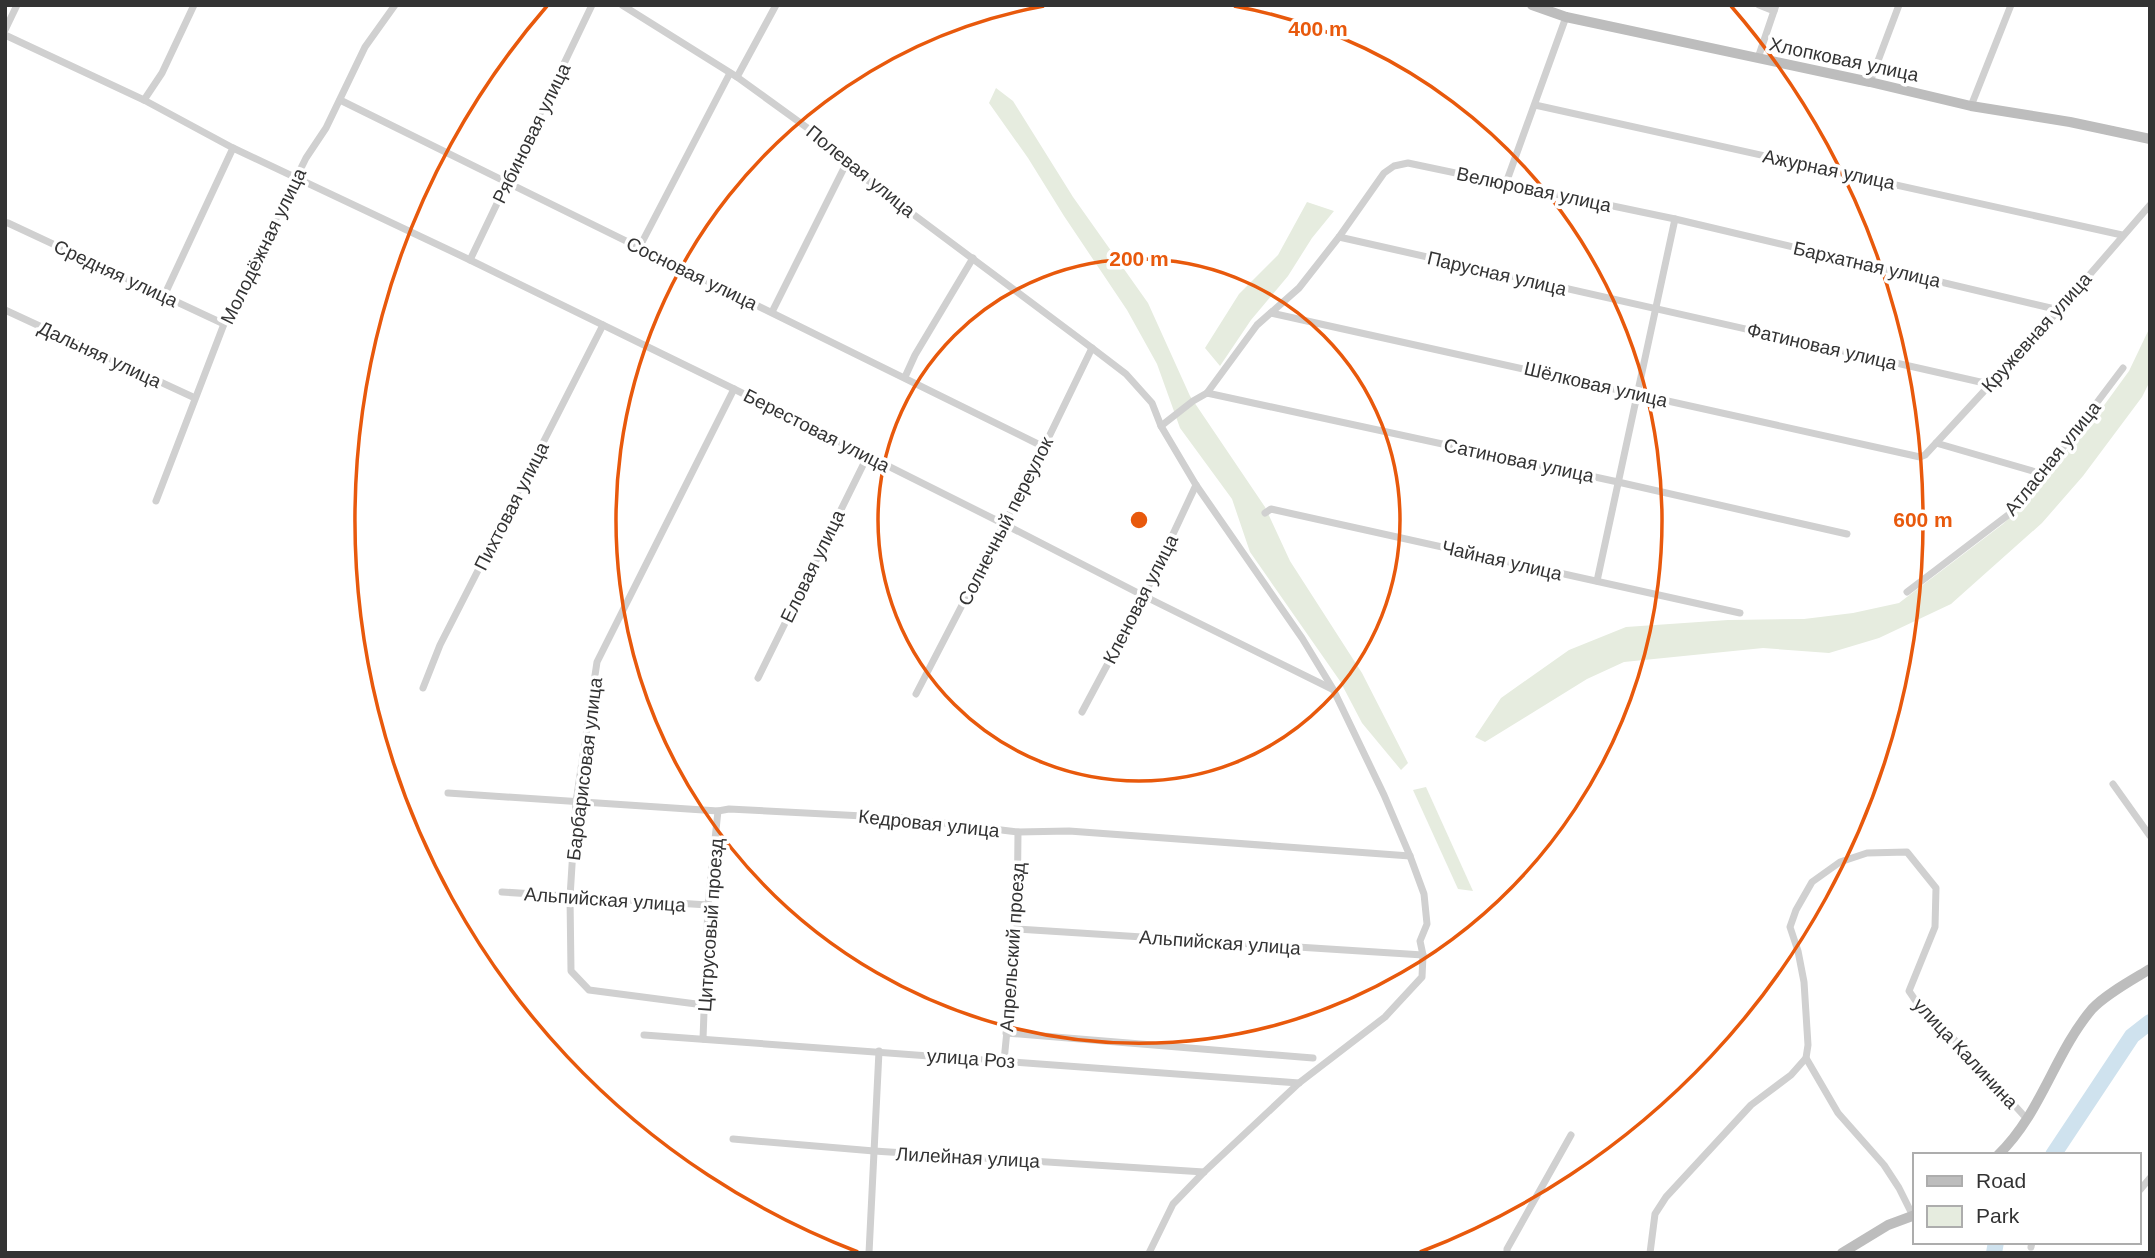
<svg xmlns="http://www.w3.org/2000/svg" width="2155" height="1258" font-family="Arial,sans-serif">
  <rect width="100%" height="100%" fill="#fff"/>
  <g fill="#e6ecdf">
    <polygon points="996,88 1013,101 1073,197 1148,303 1190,396 1265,507 1290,561 1362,673 1408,763 1401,770 1362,723 1340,681 1250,552 1232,499 1180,428 1157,364 1127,310 1064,216 1028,158 989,103"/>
    <polygon points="1307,202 1334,211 1312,238 1288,276 1251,320 1220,366 1205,348 1239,294 1278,255"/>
    <polygon points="2150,327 2150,381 2142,397 2083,476 2042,523 1951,604 1879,638 1829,653 1763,648 1624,662 1587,679 1485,742 1475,737 1501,698 1569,650 1626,627 1728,620 1804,619 1853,613 1899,603 2003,524 2033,492 2105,404 2129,371"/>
    <polygon points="1426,787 1473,891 1458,889 1413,790"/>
  </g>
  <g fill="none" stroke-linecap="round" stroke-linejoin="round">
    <g stroke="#cfe2ee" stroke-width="16">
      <polyline points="2053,1155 2132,1036 2150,1022"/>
      <polyline points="1994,1253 1996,1242"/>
    </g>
    <g stroke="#d0d0d0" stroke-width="7">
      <polyline points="622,5 737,77 831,145 846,164 1092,348 1126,374 1152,403 1161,426 1196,485 1302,638 1333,689 1384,795 1410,856 1424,894 1427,924 1420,941 1423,955 1422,977 1385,1017 1299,1083 1204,1172 1173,1204 1149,1253"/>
      <polyline points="1759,5 1774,11"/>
      <polyline points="5,30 17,5"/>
      <polyline points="5,35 144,100 233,148 468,259 734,389 1004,524 1144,596 1332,689"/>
      <polyline points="1758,58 1776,5"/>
      <polyline points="737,77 776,5"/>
      <polyline points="1870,82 1899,5"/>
      <polyline points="144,100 162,73 194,5"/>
      <polyline points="340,100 1044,447"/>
      <polyline points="1535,105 2122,235"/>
      <polyline points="1971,106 2011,5"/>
      <polyline points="1506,183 1566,17"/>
      <polyline points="8,223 224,324"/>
      <polyline points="1339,237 1989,384"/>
      <polyline points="639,248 730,73"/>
      <polyline points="470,260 592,5"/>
      <polyline points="164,296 233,148"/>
      <polyline points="5,310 195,398"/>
      <polyline points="772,312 846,164"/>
      <polyline points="1271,313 1920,457 1925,455 2059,310 2150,205"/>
      <polyline points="905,377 915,355 973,258"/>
      <polyline points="1207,393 1257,325 1299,288 1339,237 1384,173 1394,166 1408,163 1675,219 2059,310"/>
      <polyline points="1161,426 1193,401 1207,393 1618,482 1847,534"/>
      <polyline points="1936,443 2043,474"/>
      <polyline points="156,501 224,324 306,158 326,128 365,47 395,5"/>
      <polyline points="1265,513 1271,509 1740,613"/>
      <polyline points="1597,581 1675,219"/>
      <polyline points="1907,592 2012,512 2043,474 2123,368"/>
      <polyline points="758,678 868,455"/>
      <polyline points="423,688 440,645 603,325"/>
      <polyline points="916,694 1044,447 1092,348"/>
      <polyline points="1082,712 1144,596 1196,485"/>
      <polyline points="2113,784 2150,836"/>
      <polyline points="448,793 718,811 729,809 902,818 1018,832 1069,831 1410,856"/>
      <polyline points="502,892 708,905"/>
      <polyline points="1017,929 1423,955"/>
      <polyline points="704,1005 589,990 571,971 570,897 576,802 597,662 734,389"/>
      <polyline points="1006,1033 1313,1058"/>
      <polyline points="644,1035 1299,1083"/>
      <polyline points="703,1039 708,905 718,811"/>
      <polyline points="1004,1061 1017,929 1018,832"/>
      <polyline points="733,1139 874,1151 1204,1172"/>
      <polyline points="2139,1191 2150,1178"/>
      <polyline points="1913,1216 1899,1188 1884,1165 1838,1113 1806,1058 1808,1045 1804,982 1798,951 1790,927 1796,910 1812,882 1840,862 1867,853 1907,852 1936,888 1935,927 1909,991 1924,1013 1952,1037 2027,1119"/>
      <polyline points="2031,1247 2032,1242"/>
      <polyline points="869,1253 879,1051"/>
      <polyline points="1507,1253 1507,1249 1571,1135"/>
      <polyline points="1650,1253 1655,1214 1666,1197 1751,1105 1791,1075 1806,1058"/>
    </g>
    <g stroke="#bdbdbd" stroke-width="10">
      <polyline points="1532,5 1566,17 1870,82 1971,106 2070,122 2150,139"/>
      <path d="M 1998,1155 C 2041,1114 2054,1054 2092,1009 C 2106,994 2132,980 2150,969"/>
      <polyline points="1842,1253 1888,1225 1915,1215"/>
    </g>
  </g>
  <g fill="none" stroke="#e8590c" stroke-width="3.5">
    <circle cx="1139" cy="520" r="261"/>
    <path d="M1234 6A523 523 0 1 1 1044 6"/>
    <path d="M858 1252A784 784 0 0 1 547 6M1731 6A784 784 0 0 1 1420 1252"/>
  </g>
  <g text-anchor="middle" stroke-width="7" stroke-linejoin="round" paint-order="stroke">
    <g font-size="19" fill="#333" stroke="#fff">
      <text transform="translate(1844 59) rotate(12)" y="7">Хлопковая улица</text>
      <text transform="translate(531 133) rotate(-64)" y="7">Рябиновая улица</text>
      <text transform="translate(1829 169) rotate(12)" y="7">Ажурная улица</text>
      <text transform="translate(861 171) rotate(39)" y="7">Полевая улица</text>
      <text transform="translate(1534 189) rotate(12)" y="7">Велюровая улица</text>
      <text transform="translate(263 246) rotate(-64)" y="7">Молодёжная улица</text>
      <text transform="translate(1867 264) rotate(13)" y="7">Бархатная улица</text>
      <text transform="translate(116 273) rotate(25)" y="7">Средняя улица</text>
      <text transform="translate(692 273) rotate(26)" y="7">Сосновая улица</text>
      <text transform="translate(1497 273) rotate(13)" y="7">Парусная улица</text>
      <text transform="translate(2036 332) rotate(-48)" y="7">Кружевная улица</text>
      <text transform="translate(1822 346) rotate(13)" y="7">Фатиновая улица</text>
      <text transform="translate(100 354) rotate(25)" y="7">Дальняя улица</text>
      <text transform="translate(1596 384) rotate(13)" y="7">Шёлковая улица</text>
      <text transform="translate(817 430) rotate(27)" y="7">Берестовая улица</text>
      <text transform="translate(2052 458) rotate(-51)" y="7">Атласная улица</text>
      <text transform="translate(1519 460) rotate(12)" y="7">Сатиновая улица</text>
      <text transform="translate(511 506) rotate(-63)" y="7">Пихтовая улица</text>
      <text transform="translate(1005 521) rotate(-63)" y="7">Солнечный переулок</text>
      <text transform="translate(1502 560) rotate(13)" y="7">Чайная улица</text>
      <text transform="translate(812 566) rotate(-64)" y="7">Еловая улица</text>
      <text transform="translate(1140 599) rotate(-63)" y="7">Кленовая улица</text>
      <text transform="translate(584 769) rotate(-83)" y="7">Барбарисовая улица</text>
      <text transform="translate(929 823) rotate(6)" y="7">Кедровая улица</text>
      <text transform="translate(605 899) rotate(4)" y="7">Альпийская улица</text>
      <text transform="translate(710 925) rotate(-86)" y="7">Цитрусовый проезд</text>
      <text transform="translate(1220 942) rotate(4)" y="7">Альпийская улица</text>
      <text transform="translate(1012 947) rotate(-86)" y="7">Апрельский проезд</text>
      <text transform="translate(1966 1053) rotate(47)" y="7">улица Калинина</text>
      <text transform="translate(971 1058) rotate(4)" y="7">улица Роз</text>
      <text transform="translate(968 1157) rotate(3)" y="7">Лилейная улица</text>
    </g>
  </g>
  <circle cx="1139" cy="520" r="10" fill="#e8590c" stroke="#fff" stroke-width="3.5"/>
  <g font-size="21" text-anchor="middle" font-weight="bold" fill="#e8590c" stroke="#fff" stroke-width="7" stroke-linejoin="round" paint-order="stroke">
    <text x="1318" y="36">400 m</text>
    <text x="1139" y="266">200 m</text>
    <text x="1923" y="527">600 m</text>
  </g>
  <rect width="2155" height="1258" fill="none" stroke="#333333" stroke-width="14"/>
  <rect x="1913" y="1153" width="228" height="91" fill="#ffffff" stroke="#adadad" stroke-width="2"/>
  <rect x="1927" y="1176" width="35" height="10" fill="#bdbdbd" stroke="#adadad" stroke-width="2"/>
  <text x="1976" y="1188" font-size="21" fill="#333333">Road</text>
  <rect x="1927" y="1206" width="35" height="21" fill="#e6ecdf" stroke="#adadad" stroke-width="2"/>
  <text x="1976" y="1223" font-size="21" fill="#333333">Park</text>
</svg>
